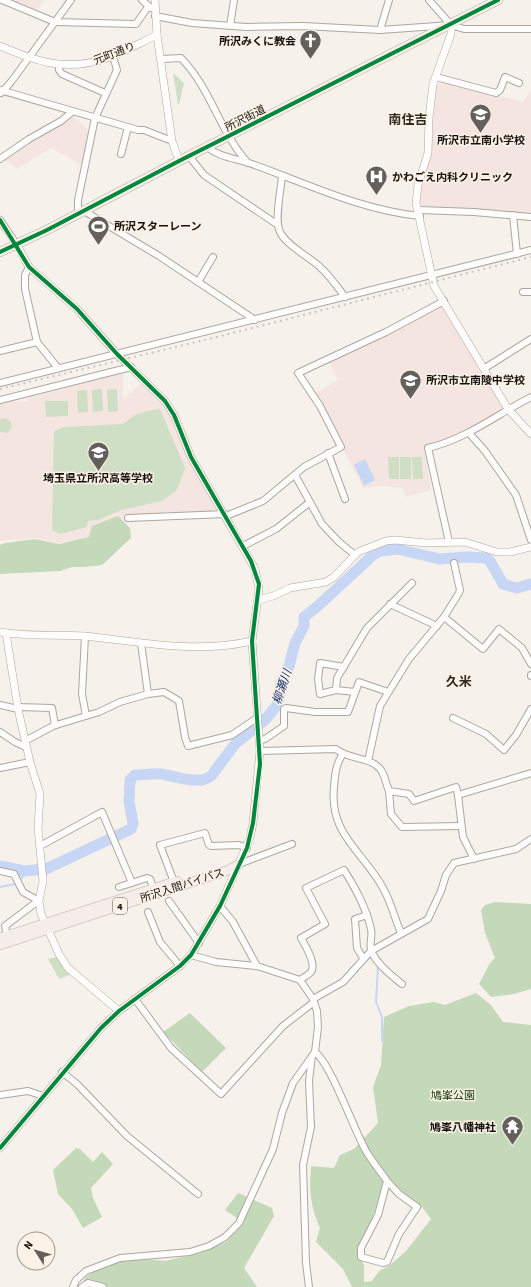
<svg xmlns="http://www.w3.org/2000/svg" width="531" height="1287" font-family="'Source Sans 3','Noto Sans JP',sans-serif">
  <rect width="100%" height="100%" fill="#f7f1eb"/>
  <g fill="#f5e5e0">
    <polygon points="10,0 44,0 36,12"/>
    <polygon points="441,80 523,102 531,90 531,214 426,207 420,204 422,186 431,157 435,89"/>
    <polygon points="72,115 89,131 82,165 51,148 17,169 5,160"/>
    <polygon points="442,304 504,407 468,431 439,443 424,446 431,490 406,497 402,488 382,486 363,488 315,393 338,380 328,360"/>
    <polygon points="123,372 123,399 142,383 157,396 171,416 178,436 216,509 212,512 125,517 92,537 58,543 36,538 0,541 0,401 8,399 26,402 28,398 67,388 69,385"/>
  </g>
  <g fill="#cedfc5">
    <polygon points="173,73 184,83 179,104 178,104"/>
    <polygon points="102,389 103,411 93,412 92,390"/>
    <polygon points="117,389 118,411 108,412 107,390"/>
    <polygon points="87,390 88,412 78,413 77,391"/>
    <polygon points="45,401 68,401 68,416 46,417"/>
    <polygon points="160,409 185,468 177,490 162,501 121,510 99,520 88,521 87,527 60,534 52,530 54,431 64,427 123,424 135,415 147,411"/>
    <polygon points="5,418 11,422 12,428 7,433 0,432 0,419"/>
    <polygon points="388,457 399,457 399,479 389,479"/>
    <rect x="400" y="457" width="11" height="22"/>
    <polygon points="412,457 422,457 423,479 413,479"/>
    <polygon points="57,957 70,975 59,979 48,959"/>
  </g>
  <g fill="#c4d9b9" fill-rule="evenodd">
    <polygon points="118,516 130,528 131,538 102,565 84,567 72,567 60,571 0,574 0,545 5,543 35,539 59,544 89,537 92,526"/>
    <polygon points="495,902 531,904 531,989 514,994 491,997 479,984 490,963 495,958 485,933 481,910 485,905"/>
    <path d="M 476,993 L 491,1005 L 503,1022 L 531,1025 L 531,1287 L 352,1287 L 343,1269 L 316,1242 L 320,1228 C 310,1205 309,1190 311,1166 L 334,1168 L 340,1155 L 354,1149 L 378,1123 L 373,1087 L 381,1065 L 384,1017 L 409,1006 L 434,1002 L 445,1005 ZM 389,1178 L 407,1197 L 422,1207 L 431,1219 L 406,1251 L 389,1266 L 379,1271 L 372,1281 L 364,1282 L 364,1265 L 357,1247 L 366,1236 L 385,1181 Z"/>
    <polygon points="190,1013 226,1048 202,1072 163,1032"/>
    <polygon points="76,1148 80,1149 93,1162 102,1152 113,1164 91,1188 93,1198 102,1217 83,1228 72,1209 58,1194 53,1170"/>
    <polygon points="238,1193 272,1208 274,1216 244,1268 257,1287 80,1287 86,1277 115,1256 165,1261 200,1253 226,1242 244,1223 225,1210"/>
  </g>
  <polygon fill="#c7d6f5" points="365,459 375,480 364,486 354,465"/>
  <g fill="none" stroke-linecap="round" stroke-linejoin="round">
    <g stroke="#c7d6f5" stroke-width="2">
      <polyline points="0,887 15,884 29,871"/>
      <polyline points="378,965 376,1002 382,1017 382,1041"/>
    </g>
    <path stroke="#c7d6f5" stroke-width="11" d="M 0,866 L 24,871 L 46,869 L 131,829 L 133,823 L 129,801 L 130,780 L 135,775 C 143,775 153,773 161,774 C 176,776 198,786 211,776 L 236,743 L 265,720 L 277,705 L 280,696 L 280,685 L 289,666 L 295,643 L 304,626 L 304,617 L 319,605 L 373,555 L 380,551 L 397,549 L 440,559 L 467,557 L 486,558 L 490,561 L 503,584 L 517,588 L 531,584"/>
    <defs>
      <g id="minor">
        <polyline points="2,0 55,22 136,24 148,7"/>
        <polyline points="142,0 151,8"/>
        <polyline points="429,0 451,25"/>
        <polyline points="155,16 192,23 246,27 303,26 380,30 451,25 464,29 531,29"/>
        <polyline points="230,26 234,0"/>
        <polyline points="380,30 389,0"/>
        <path d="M 162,59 L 181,58 C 212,90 219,131 248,163"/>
        <polyline points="59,65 59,70 62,74 105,93"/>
        <polyline points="436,77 496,93 500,90 505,77 519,83"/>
        <polyline points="0,90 138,130 144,130 172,141"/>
        <polyline points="1,93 11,82 71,0"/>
        <path d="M 207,147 C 219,157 234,158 249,163 C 306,183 360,210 420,216"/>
        <polyline points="121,154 128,127"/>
        <polyline points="189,156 204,175 278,225"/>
        <polyline points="0,159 29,139 61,121 72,112"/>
        <path d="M 282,176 C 281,190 274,220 280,232 C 286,245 309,257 319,266 C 330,276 337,286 345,297"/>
        <polyline points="419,210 474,212 531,217"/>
        <polyline points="84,211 159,256 255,320"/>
        <polyline points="78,214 78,200 95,118 117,70 113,56"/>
        <polyline points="513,215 517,254"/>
        <polyline points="0,220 17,245"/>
        <polyline points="29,267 25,275 25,289 37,342 58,368"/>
        <polyline points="198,282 213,257"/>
        <polyline points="523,292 531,292"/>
        <polyline points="0,351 37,342"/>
        <polyline points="485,368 531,339"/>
        <polyline points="0,383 531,250"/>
        <polyline points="0,400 131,367"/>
        <polyline points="469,433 485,451 516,495 531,540"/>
        <polyline points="328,453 345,499"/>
        <polyline points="295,475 322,524 339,542 355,555"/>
        <polyline points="226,516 263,501 304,467 341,447 320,406 298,373 386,332 444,301"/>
        <polyline points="128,518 225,514"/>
        <path d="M 449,542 L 428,448 C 466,439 496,415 531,397"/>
        <polyline points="243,546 276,529 310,502"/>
        <polyline points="390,604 437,626"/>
        <polyline points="444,617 483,649 499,629 522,648 531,664"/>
        <polyline points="85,636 82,694 86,716"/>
        <polyline points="141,643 148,694"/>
        <polyline points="344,667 320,663 318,679 320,694 336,690 355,692"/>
        <polyline points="531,675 531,676"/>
        <polyline points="336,690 337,678 367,628 412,583"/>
        <polyline points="0,705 18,709"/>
        <polyline points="18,707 52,708 55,725"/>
        <polyline points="453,718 486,734 504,750 516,735 531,709"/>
        <polyline points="0,732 15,742 26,747"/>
        <polyline points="25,741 53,726 99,712 120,702 148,694 164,692 179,701 185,737 188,746 232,735 257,718"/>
        <polyline points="259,741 265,739 284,726 284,709 286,708 315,712 348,712 359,682 388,692"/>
        <path d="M 260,751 L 336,749 C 348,760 371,756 381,770 C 385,776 386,784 389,791 L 409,794 L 414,801 L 456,787 L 458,795 L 531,773"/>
        <path d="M 342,755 C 336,765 335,774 334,787 C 329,835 363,851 383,888 C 391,902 395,919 401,933"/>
        <polyline points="368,761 380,706 409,659 444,617 459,593 460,590 454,563"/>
        <polyline points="0,768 30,762"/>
        <polyline points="389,791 391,814 402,827 461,826"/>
        <polyline points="458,795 463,837 474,859"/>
        <polyline points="40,846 102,812 132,883"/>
        <polyline points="239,864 292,844"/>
        <polyline points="0,871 14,874 23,892 39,901"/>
        <polyline points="174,882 160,845 205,833 209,845 211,846 239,845 247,848"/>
        <polyline points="119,887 147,878 150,879 153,887"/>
        <polyline points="169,901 199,943"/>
        <polyline points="220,906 233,922 257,966"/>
        <polyline points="148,912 160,942 180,966"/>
        <polyline points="7,936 5,926 34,904 39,902"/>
        <polyline points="363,958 357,948 355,919 367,915"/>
        <path d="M 300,980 C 303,978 308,975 311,972 C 317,964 305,945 301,938 L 325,924 L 306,888 L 344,870 C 356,889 366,907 371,929 C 373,937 368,945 372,953 C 379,966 391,975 402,984"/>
        <polyline points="135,999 171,1048 221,1094 283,1026 314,1002"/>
        <polyline points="313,999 343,982 371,951 428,919 441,891 446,875 454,863 516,849 531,839"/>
        <path d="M 315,1052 C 331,1064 354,1130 366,1151 C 372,1161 380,1171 387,1181 L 378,1215 L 361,1248 L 361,1257 L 383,1263 L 387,1262 L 399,1234 L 417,1207 L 399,1194 L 387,1181"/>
        <polyline points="62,1072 77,1084 127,1136 198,1194"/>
        <polyline points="0,1095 28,1091 43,1096"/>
        <polyline points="73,1287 76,1280 86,1271 120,1258 190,1252 209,1246 225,1237 239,1223 273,1149 282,1113 293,1083 315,1052 318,1027 317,1011 313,999 300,980 257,966 216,962 191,955"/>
        <polyline points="82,1287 88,1283 103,1287"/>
        <polyline points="309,1287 306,1263 303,1165 311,1127 309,1081 312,1056"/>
      </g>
      <g id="tertiary">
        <polyline points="155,0 157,35 172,141 179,161"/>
        <polyline points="451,25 451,34 433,84 429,118 428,153 418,185 416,203 434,286 508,409 531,434"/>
        <path d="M 0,46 C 37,62 67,72 107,58 C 124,52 140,43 157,35"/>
        <polyline points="258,600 273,596 290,588 326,582 334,577 358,552 386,541 395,540 426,543 465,542 497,552 510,552 531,547"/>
        <path d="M 0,632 C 27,637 57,634 85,636 C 142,642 196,654 252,641"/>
        <polyline points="6,633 18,709 30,762 40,794 38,828 43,881 39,901 41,914 59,954 68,968 119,1011"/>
        <polyline points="0,1148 101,1028 119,1011 180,966 191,955 220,906 250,838 253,823 260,751 252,641 259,589 255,569 191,457 174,415 165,401 117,354 77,309 29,267 17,245"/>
      </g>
      <g id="primary">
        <polyline points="0,252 47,230 179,161 498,0"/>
        <polyline points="0,938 177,881"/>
        <polyline points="0,945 229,870 239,864"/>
      </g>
    </defs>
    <use href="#minor" stroke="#aba7a2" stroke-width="8"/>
    <use href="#tertiary" stroke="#aba7a2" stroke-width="8"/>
    <use href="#primary" stroke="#beb0a9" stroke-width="10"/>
    <use href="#minor" stroke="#fefdfc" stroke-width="6"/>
    <use href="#tertiary" stroke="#fefdfc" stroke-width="7"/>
    <use href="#primary" stroke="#f4edea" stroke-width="9"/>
    <polyline stroke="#c8c6c5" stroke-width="2" stroke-dasharray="2 4" stroke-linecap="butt" points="0,389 213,338 531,257"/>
    <defs>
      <g id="cycleway">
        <polyline points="0,220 29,267 77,309 117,354 165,401 174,415 191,457 251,561 259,584 252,641 260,764 253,823 247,848 220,906 191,955 180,966 119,1011 101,1028 0,1148"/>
        <polyline points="0,252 47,230 179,161 498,0"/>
      </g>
    </defs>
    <use href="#cycleway" stroke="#fcf2e6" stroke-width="6"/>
    <use href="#cycleway" stroke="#00873e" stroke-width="4"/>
  </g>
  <defs>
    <symbol id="church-pin" viewBox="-11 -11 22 30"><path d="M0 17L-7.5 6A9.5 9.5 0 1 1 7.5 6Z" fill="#635f5b" stroke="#fcf2e6"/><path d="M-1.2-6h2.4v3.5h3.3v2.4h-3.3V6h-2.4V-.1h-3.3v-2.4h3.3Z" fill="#fff"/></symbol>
    <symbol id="school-pin" viewBox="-11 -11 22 30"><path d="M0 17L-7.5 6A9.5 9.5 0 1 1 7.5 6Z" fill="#635f5b" stroke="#fcf2e6"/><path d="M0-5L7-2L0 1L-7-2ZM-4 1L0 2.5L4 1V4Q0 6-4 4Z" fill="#fff"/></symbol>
    <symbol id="hospital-pin" viewBox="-11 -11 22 30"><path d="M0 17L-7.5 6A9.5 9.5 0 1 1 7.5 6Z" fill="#635f5b" stroke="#fcf2e6"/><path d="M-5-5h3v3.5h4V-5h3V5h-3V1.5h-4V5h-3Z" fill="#fff"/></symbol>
    <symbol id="stadium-pin" viewBox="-11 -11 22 30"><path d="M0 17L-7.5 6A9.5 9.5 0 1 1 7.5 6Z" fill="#635f5b" stroke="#fcf2e6"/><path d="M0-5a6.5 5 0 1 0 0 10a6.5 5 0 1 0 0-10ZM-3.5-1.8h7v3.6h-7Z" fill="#fff"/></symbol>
    <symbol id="temple-pin" viewBox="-11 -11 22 30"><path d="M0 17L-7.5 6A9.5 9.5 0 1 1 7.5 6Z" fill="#635f5b" stroke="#fcf2e6"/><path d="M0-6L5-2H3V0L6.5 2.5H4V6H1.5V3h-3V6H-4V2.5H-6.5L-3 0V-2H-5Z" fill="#fff"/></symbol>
  </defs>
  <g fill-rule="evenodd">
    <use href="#church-pin" x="298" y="28" width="25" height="34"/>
    <use href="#school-pin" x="468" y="102" width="25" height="34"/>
    <use href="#hospital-pin" x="364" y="164" width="25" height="34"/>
    <use href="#stadium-pin" x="86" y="214" width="25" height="34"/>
    <use href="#school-pin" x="398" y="368" width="25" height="34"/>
    <use href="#school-pin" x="86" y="440" width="25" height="34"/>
    <use href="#temple-pin" x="500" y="1114" width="25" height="34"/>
  </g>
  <g text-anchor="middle" stroke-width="3" stroke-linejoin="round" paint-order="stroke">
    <rect fill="#fcf2e6" stroke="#5a544e" stroke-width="1" x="113" y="898" width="14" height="16" rx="3"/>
    <g font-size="10" font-weight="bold" fill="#14110d">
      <text x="120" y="910">4</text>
    </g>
    <g font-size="11" font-weight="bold" fill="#14110d" stroke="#fcf2e6" text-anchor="start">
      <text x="296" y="45" text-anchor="end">所沢みくに教会</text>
      <text x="481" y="144" text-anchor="middle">所沢市立南小学校</text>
      <text x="392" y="181">かわごえ内科クリニック</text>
      <text x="114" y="230">所沢スターレーン</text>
      <text x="426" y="384">所沢市立南陵中学校</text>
      <text x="98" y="482" text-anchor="middle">埼玉県立所沢高等学校</text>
      <text x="496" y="1131" text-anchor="end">鳩峯八幡神社</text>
    </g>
    <g font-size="11" fill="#14110d" stroke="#fcf2e6">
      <text transform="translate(114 53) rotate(-21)" y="4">元町通り</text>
      <text transform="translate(245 118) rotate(-27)" y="4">所沢街道</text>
      <text transform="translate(182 885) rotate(-18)" y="4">所沢入間バイパス</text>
    </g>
    <g font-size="11" fill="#093600" stroke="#fcf2e6">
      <text x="453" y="1099">鳩峯公園</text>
    </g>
    <g font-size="12" font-style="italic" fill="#173475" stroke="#fcf2e6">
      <text transform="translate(282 687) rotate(-71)" y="4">柳瀬川</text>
    </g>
    <g font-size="13" font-weight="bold" fill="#302920" stroke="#fcf2e6">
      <text x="408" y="124">南住吉</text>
      <text x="459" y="686">久米</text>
    </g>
  </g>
  <g transform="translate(36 1251) rotate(307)"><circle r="19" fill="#fcf2e6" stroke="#9f988f"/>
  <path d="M0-3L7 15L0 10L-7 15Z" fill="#635f5b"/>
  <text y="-6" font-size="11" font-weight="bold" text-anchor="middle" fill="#14110d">N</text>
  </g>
</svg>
